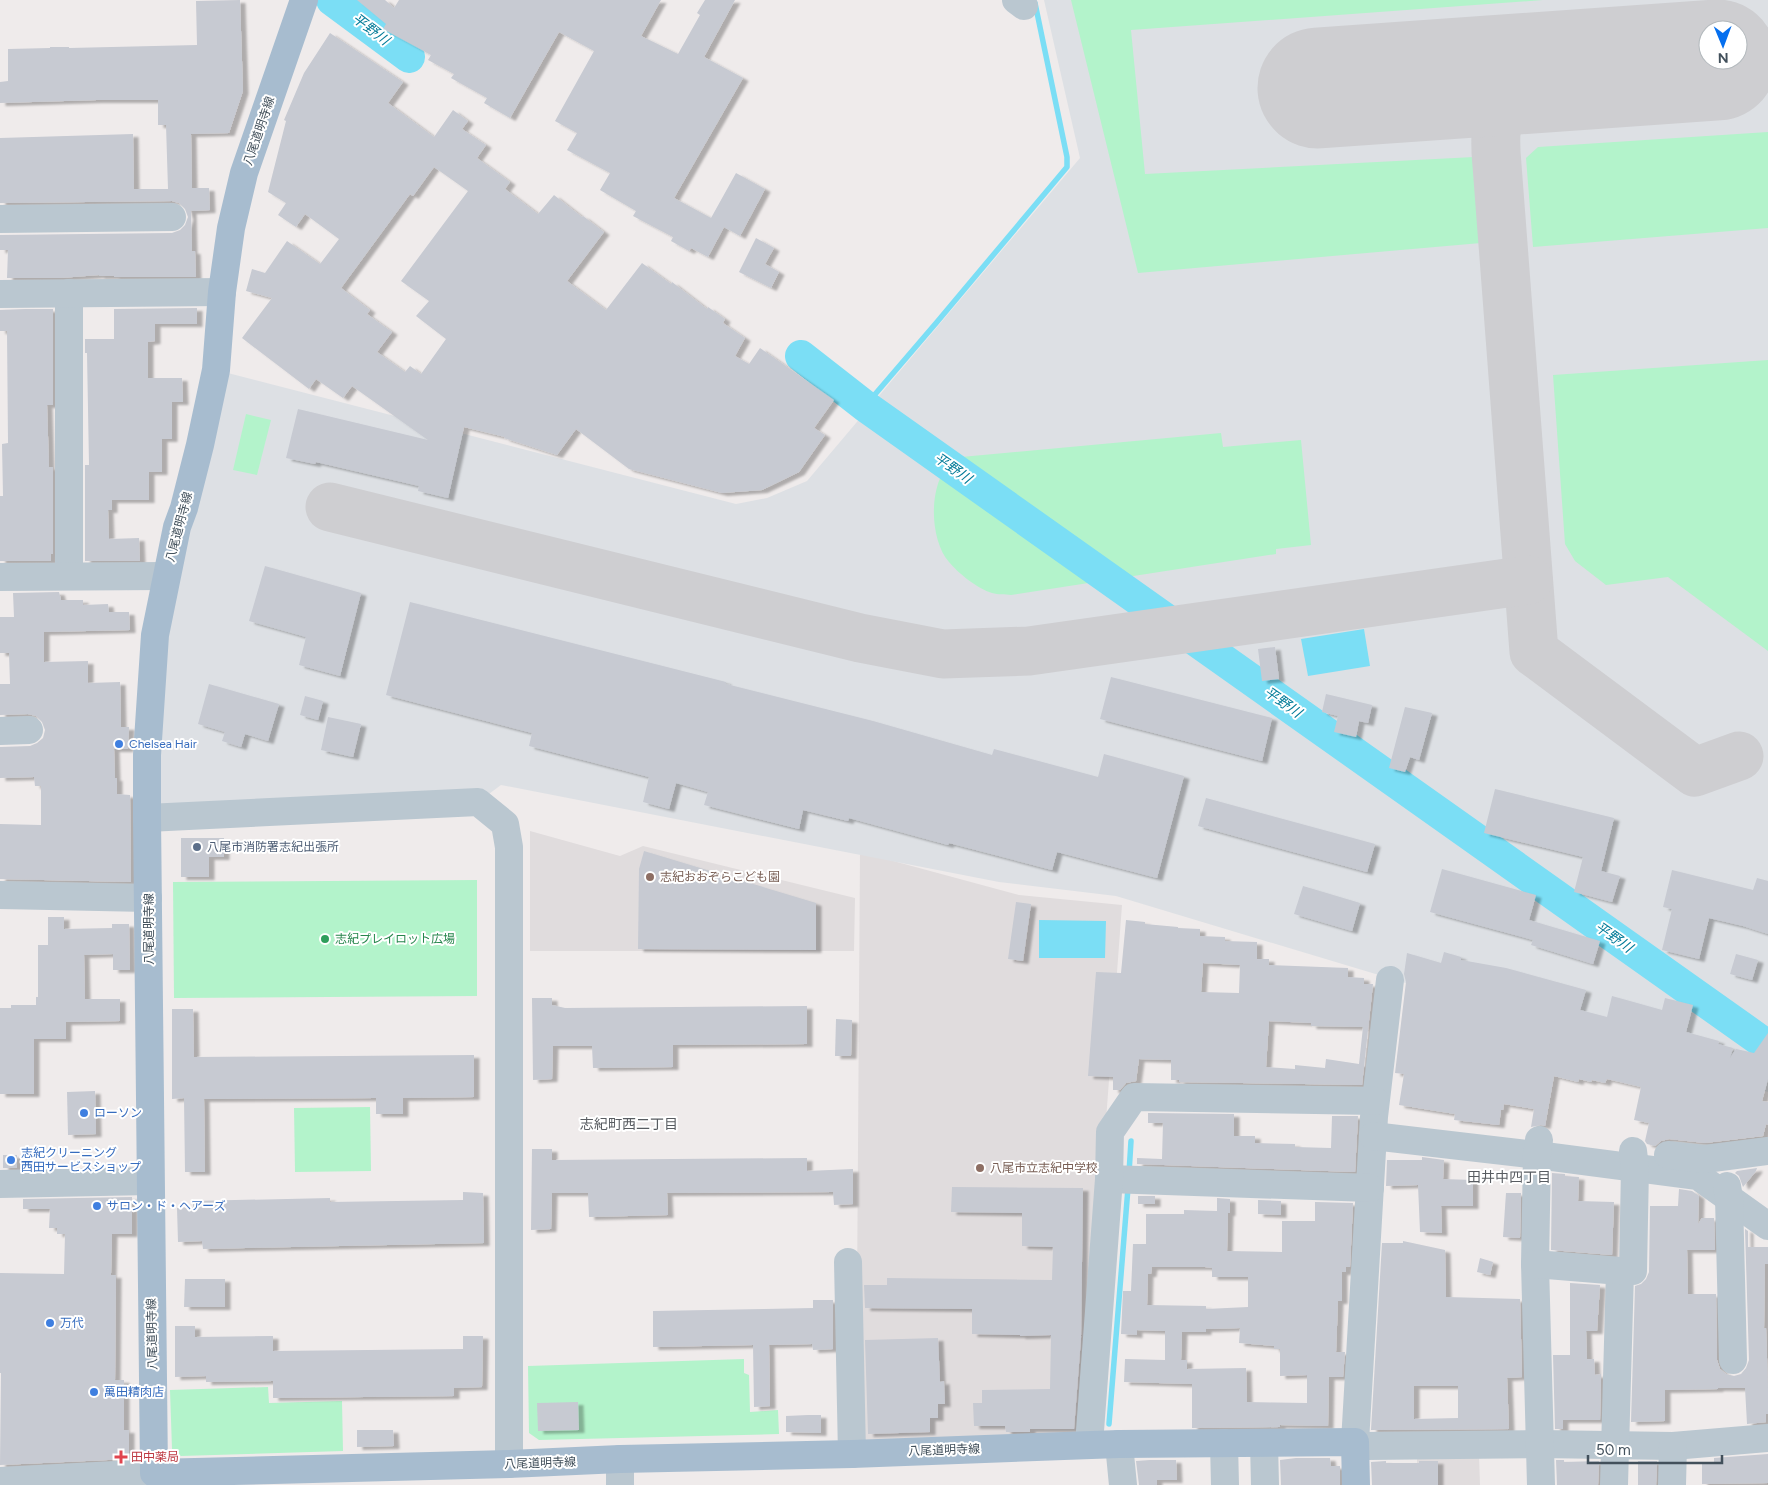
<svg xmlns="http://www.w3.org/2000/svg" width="1768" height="1485" font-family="Figtree,'Noto Sans JP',sans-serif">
  <defs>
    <filter id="shadow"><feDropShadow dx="5.5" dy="3" stdDeviation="1" flood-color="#0004"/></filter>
  </defs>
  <rect width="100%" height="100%" fill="#efebeb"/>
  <g fill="#e0dcdd">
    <polygon points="530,831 620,856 643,846 855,898 854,951 530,951"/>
    <polygon points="860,852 1019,895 1122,905 1083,1430 1080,1434 856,1442"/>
    <polygon points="1479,1456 1480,1485 1417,1485 1417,1457"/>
  </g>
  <path fill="#dde0e4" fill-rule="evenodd" d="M 1044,0 L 1768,0 L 1768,1092 L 1116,896 L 999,882 L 501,785 L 478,802 L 147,818 L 147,755 L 216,370 L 736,504 L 767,498 L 807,481 L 1080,158 ZM 1708,30 L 1738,30 L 1738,60 L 1708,60 Z"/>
  <g fill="#b3f3cb">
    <polygon points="1071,0 1543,0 1131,30 1145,174 1474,157 1481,243 1138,273"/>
    <polygon points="1768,132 1768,228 1533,247 1526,158 1538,147"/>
    <polygon points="1768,360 1768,651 1668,577 1606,585 1575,561 1565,544 1553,375"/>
    <polygon points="246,414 271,420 257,475 233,470"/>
    <path d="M 1221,433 L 1223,447 L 1301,440 L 1311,545 L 1276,549 L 1276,554 L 1011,595 C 1005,594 998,595 992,593 C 978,589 958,573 949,562 C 929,539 928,483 951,462 C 954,460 958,458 961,457 Z"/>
    <polygon points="477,880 477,996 174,998 173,882"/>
    <polygon points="370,1107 371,1171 295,1172 294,1108"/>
    <polygon points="744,1359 744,1373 749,1375 750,1412 778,1410 779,1434 539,1440 529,1433 528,1366"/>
    <polygon points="268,1387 269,1403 342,1401 343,1451 181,1456 172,1449 170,1390"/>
  </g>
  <g fill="#7bdef5">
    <polygon points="1364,629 1370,666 1308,676 1301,639"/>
    <polygon points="1039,920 1106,921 1105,958 1039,958"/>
  </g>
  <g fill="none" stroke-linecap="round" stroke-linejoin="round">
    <g stroke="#7bdef5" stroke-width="5.5">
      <polyline points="865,406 937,322 1067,167 1067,157 1035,3"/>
      <polyline points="1129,1173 1131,1141"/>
      <polyline points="1109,1424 1128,1188"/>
    </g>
    <g stroke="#7bdef5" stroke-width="32">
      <polyline points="332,0 409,57"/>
      <polyline points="801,356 865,406 1768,1046"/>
    </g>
    <g stroke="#ceced1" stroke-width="49">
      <path d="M 1546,72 C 1527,87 1503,102 1497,128 C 1495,135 1496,145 1496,152 L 1534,652 L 1695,772 L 1739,756"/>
      <polyline points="330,507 860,638 943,654 1029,651 1528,580"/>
    </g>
    <polyline stroke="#ceced1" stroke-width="121" points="1318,88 1717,60"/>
  </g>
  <g fill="#c7cad2" fill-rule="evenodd" filter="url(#shadow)">
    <polygon points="240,0 243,91 229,133 191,134 192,188 209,188 210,210 191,211 192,251 195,251 196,277 114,277 114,276 99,276 99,275 60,278 7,278 8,250 0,250 0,235 172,233 180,230 185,225 188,217 185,209 179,203 172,201 0,203 0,138 133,134 134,189 168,189 166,125 158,125 158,100 97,100 0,103 0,82 8,81 8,49 50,48 50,47 69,47 69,48 197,45 196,1"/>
    <polygon points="357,0 385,0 394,8 399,0 661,0 641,36 678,54 700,15 697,13 705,0 735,0 704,57 743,78 674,198 711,218 736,173 765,189 740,236 724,227 708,257 691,248 689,251 671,241 673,237 633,216 636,211 600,190 610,173 567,150 577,133 555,121 594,51 559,32 510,118 484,103 487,98 451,78 454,74 428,60 431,55 383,29 386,24"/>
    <path d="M 330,33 L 403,82 L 388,103 L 434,137 L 453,110 L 468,121 L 462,129 L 486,145 L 477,158 L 510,182 L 505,189 L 538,214 L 554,195 L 582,217 L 583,216 L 604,232 L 567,281 L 606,310 L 642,263 L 671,284 L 672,282 L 707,309 L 708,307 L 725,319 L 723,323 L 745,338 L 735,356 L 749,364 L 760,348 L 834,400 L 814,428 L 825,435 L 799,472 L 762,490 L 722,493 L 629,469 L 576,429 L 557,455 L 504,438 L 505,437 L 464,427 L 448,498 L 418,491 L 419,486 L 316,462 L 315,464 L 286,458 L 298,409 L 428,440 L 352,386 L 343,398 L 316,379 L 309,389 L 242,338 L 272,298 L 246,291 L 252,269 L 265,273 L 287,241 L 320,264 L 339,239 L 305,214 L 296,227 L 278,215 L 286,203 L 268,192 L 286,121 L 284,120 L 304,73 ZM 434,167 L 468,191 L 401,281 L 429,301 L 416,316 L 446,339 L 421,374 L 410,366 L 405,372 L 377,352 L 392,332 L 367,314 L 370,310 L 341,288 L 410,194 L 413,196 Z"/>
    <polygon points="756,238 774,248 765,264 779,272 771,288 739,272"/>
    <polygon points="197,308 197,324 155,324 155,341 148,342 148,378 182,378 183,402 172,402 172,439 162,439 162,472 149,472 149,500 112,500 112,510 108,510 109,539 139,538 140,561 85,561 85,465 89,465 87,353 85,353 85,339 114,339 114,309"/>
    <polygon points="25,309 53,309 53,405 47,405 49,467 53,467 53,554 51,554 51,561 0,561 0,496 3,496 2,444 8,443 7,331 0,331 0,310"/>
    <polygon points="265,566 361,593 340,676 299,665 306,637 249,621"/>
    <polygon points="59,592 61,600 83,600 83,605 108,604 109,612 129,612 130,630 44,632 44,662 88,661 88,683 120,682 121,727 129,727 128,749 114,749 115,778 117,778 117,794 130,795 131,882 0,879 0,824 41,825 41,786 35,786 34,777 0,778 0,747 30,746 37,743 43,738 45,730 42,722 36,716 28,714 0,715 0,684 10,684 9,653 0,653 0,617 14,617 13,593"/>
    <polygon points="410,602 726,682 726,684 873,721 992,755 994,749 1098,777 1104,754 1184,776 1157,878 1057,852 1052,870 949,843 948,845 849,818 848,821 803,810 799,829 704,805 708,792 676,783 669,809 643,802 649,777 529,746 532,733 386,695"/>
    <polygon points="1275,647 1279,679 1262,681 1258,649"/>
    <polygon points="1111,677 1272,718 1262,761 1100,719"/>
    <polygon points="209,684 279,704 268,741 245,734 241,747 222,741 225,732 198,724"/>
    <polygon points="1326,694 1372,705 1368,723 1359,721 1356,737 1334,732 1338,716 1322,712"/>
    <polygon points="305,696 323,701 318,720 300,715"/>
    <polygon points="1405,707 1432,713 1419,760 1410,757 1405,772 1389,768"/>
    <polygon points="328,717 361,724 353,757 321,750"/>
    <polygon points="1495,789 1614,818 1601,871 1620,876 1612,902 1574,892 1583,857 1484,833"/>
    <polygon points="1206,798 1375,844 1367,872 1198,826"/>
    <polygon points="181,838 224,838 224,857 209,857 209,877 181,877"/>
    <polygon points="644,851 816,903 816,950 638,949 639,869"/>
    <polygon points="1442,869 1536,895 1529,920 1600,941 1593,964 1531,945 1533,940 1430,912"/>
    <polygon points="1672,870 1753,890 1757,878 1768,881 1768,934 1743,926 1709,918 1699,959 1662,950 1672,909 1663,907"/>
    <polygon points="1303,886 1360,903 1352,931 1294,914"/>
    <polygon points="1016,902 1031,904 1023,961 1008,959"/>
    <polygon points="48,917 64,917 64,929 112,928 112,924 129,924 130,970 113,970 113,954 84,955 85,999 120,999 120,1021 66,1022 66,1039 34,1039 34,1094 0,1094 0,1008 11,1008 11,1005 36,1005 36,997 38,997 38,945 48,945"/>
    <path d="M 1126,920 L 1145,922 L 1145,924 L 1178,927 L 1178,928 L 1200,929 L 1200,936 L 1225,937 L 1225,941 L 1257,942 L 1257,959 L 1269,959 L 1269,965 L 1348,968 L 1348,977 L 1364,978 L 1364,984 L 1373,984 L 1362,1085 L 1179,1082 L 1179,1080 L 1171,1080 L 1171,1060 L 1139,1059 L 1136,1081 L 1126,1083 L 1120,1090 L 1113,1090 L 1113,1077 L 1088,1076 L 1096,972 L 1121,973 ZM 1203,963 L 1240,965 L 1239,993 L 1201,992 ZM 1269,1021 L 1311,1023 L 1311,1026 L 1363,1027 L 1359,1064 L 1326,1059 L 1325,1068 L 1295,1065 L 1295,1069 L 1266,1067 Z"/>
    <polygon points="1444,952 1461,957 1461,960 1506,968 1586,990 1580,1010 1607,1017 1612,996 1662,1010 1665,998 1693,1005 1686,1032 1719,1041 1718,1044 1733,1048 1730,1058 1736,1049 1754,1053 1768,1033 1768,1079 1762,1101 1768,1102 1768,1125 1766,1124 1763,1136 1705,1143 1669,1139 1661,1141 1655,1146 1647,1144 1645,1141 1649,1123 1634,1120 1641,1087 1607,1079 1605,1083 1592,1080 1591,1082 1579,1079 1578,1082 1554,1076 1545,1126 1541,1125 1531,1127 1534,1109 1504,1104 1503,1110 1501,1110 1499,1125 1454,1120 1455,1114 1399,1105 1404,1074 1395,1073 1406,982 1404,974 1407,953 1441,963"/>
    <polygon points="1736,954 1758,960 1752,980 1730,974"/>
    <polygon points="532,998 552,998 552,1005 565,1008 807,1006 807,1044 673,1045 673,1067 593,1068 592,1046 553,1046 552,1079 533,1080"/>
    <polygon points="172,1009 193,1009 194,1057 474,1055 474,1097 403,1098 403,1114 376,1114 376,1098 204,1099 205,1172 185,1172 184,1098 172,1099"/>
    <polygon points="836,1019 852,1020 851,1056 835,1056"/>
    <polygon points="95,1091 96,1134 68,1135 67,1092"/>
    <polygon points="1148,1113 1234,1114 1234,1136 1255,1136 1255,1143 1295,1144 1295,1147 1331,1148 1332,1116 1358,1116 1355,1172 1137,1164 1137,1158 1162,1159 1163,1123 1148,1123"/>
    <polygon points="532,1149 552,1149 552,1160 807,1158 807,1171 853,1169 853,1204 834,1205 833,1192 667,1193 668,1215 589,1217 588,1193 552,1193 551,1229 531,1230"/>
    <rect x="3" y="1155" width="14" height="13"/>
    <polygon points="1422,1157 1444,1160 1443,1179 1473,1180 1473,1206 1441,1206 1442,1233 1420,1232 1418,1185 1386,1186 1387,1160 1422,1160"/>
    <polygon points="1757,1168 1756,1171 1743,1187 1739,1176 1735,1173 1737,1171"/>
    <polygon points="1552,1173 1565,1174 1565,1176 1579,1177 1578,1201 1614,1202 1612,1255 1551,1250"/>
    <polygon points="952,1187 1083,1188 1081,1338 1074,1429 1030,1429 1030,1432 1006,1432 1005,1426 974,1426 973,1403 982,1403 982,1390 1050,1389 1051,1335 1020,1336 1020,1335 972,1334 972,1309 865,1308 864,1285 887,1285 887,1278 1052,1280 1053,1247 1022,1246 1022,1213 951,1212"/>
    <polygon points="1679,1189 1692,1191 1699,1196 1698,1224 1702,1218 1714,1218 1715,1250 1687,1250 1688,1294 1716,1294 1717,1360 1720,1369 1726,1374 1734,1376 1741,1374 1746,1368 1749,1360 1745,1229 1748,1231 1748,1247 1768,1247 1768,1264 1765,1264 1764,1328 1766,1328 1768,1388 1768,1414 1766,1414 1766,1422 1747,1424 1745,1388 1718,1388 1718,1389 1665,1390 1665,1421 1631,1422 1635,1286 1641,1284 1646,1279 1649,1272 1650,1206 1678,1206"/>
    <polygon points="463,1192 483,1193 484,1243 203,1249 202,1241 178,1242 177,1208 193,1207 193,1201 330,1198 330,1202 463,1200"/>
    <polygon points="1506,1193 1521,1193 1520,1238 1503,1237"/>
    <rect x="1138" y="1196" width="17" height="8"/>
    <polygon points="132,1197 132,1234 112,1234 111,1275 116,1275 115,1380 124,1380 124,1430 129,1430 129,1459 0,1465 1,1373 0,1373 0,1273 64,1274 65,1234 57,1234 57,1228 49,1228 50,1209 23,1209 23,1199"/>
    <path d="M 1217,1198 L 1230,1199 L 1230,1213 L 1228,1213 L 1227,1251 L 1282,1252 L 1282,1221 L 1315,1221 L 1315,1202 L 1353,1203 L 1350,1267 L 1346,1267 L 1346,1272 L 1342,1272 L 1342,1301 L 1338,1301 L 1336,1352 L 1345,1352 L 1343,1377 L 1329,1377 L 1328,1426 L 1280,1425 L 1280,1427 L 1192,1428 L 1192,1384 L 1124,1382 L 1125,1359 L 1165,1360 L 1165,1331 L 1137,1330 L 1137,1335 L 1121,1334 L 1123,1291 L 1131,1291 L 1133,1244 L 1146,1244 L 1146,1214 L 1184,1214 L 1184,1210 L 1217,1211 ZM 1152,1267 L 1205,1267 L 1212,1268 L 1212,1277 L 1248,1277 L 1248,1307 L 1206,1309 L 1206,1306 L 1147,1305 L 1148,1274 L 1151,1274 ZM 1240,1328 L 1239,1343 L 1274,1346 L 1274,1349 L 1280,1349 L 1280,1376 L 1307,1375 L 1307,1403 L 1247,1402 L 1246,1368 L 1187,1369 L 1187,1360 L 1181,1360 L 1182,1332 L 1206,1332 L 1206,1329 Z"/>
    <polygon points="1258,1200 1281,1201 1281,1215 1258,1214"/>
    <path d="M 1403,1241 L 1445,1250 L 1446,1297 L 1520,1299 L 1522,1377 L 1507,1378 L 1509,1429 L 1371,1430 L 1382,1243 L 1403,1243 ZM 1414,1386 L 1458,1386 L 1458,1418 L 1414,1419 Z"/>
    <polygon points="1480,1258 1493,1262 1490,1275 1477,1272"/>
    <polygon points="185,1279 225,1279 225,1307 184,1307"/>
    <polygon points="1570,1283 1600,1285 1597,1331 1586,1331 1587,1359 1594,1359 1595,1375 1601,1374 1600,1420 1563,1420 1563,1429 1555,1429 1553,1355 1570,1355"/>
    <polygon points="813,1300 833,1300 833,1349 813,1350 812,1344 769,1345 770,1406 754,1407 753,1345 653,1347 653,1311 813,1308"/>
    <polygon points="175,1326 195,1326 195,1337 273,1336 273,1351 463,1349 463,1336 483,1336 482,1387 454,1388 454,1396 273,1398 273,1381 206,1382 206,1376 175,1377"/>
    <polygon points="938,1338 940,1382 944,1381 945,1404 938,1404 938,1418 930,1418 930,1432 868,1434 865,1340"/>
    <polygon points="578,1402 579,1430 538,1431 537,1403"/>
    <polygon points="808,1415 821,1415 821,1433 786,1432 786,1416"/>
    <polygon points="357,1430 393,1430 394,1446 357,1447"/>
    <polygon points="1768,1454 1768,1483 1702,1484 1702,1463 1714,1463 1714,1458"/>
    <polygon points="1296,1458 1330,1458 1331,1466 1340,1466 1340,1485 1281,1485 1280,1460"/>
    <polygon points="1150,1460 1176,1460 1177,1480 1157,1480 1157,1485 1139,1485 1136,1461"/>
    <polygon points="1556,1460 1564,1460 1564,1462 1599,1461 1598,1485 1557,1485"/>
    <polygon points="1386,1461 1386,1463 1419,1463 1419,1461 1438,1461 1438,1485 1372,1485 1371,1462"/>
    <polygon points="1638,1461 1657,1461 1656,1485 1638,1485"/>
  </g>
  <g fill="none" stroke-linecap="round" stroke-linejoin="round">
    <g stroke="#bac7d0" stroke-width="28">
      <polyline points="1016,0 1024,6"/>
      <polyline points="0,219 172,217"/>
      <polyline points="69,293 69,576"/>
      <polyline points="0,294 222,292"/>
      <polyline points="0,577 166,576"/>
      <polyline points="0,731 29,730"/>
      <polyline points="147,818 478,802 505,824 509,847 509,1464"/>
      <polyline points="0,895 148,898"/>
      <polyline points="1390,980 1374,1117 1355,1442 1367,1446 1540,1444 1673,1446 1768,1438"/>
      <polyline points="1373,1136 1537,1155 1698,1176 1768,1226"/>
      <polyline points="1539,1140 1537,1155 1535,1264 1541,1485"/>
      <polyline points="1668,1155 1705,1159 1768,1151"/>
      <polyline points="1109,1179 1370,1188"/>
      <polyline points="0,1184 150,1181"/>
      <polyline points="1727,1186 1729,1198 1733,1360"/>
      <polyline points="848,1262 852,1454"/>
      <polyline points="1535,1264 1620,1271 1614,1485"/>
      <polyline points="1620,1271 1633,1271 1635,1168 1633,1151"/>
      <polyline points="1224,1443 1225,1485"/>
      <polyline points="1264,1443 1265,1485"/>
      <polyline points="1089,1444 1109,1179 1110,1132 1134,1097 1375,1101"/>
      <polyline points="1119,1444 1123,1485"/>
      <polyline points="620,1459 620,1485"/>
      <polyline points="0,1481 154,1473"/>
      <polyline points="1672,1485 1673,1446"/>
    </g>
    <polyline stroke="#a7bccf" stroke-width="28" points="304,0 244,173 231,228 222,292 216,370 200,445 184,508 177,527 155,635 147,755 147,818 154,1473 509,1464 620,1459 852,1454 1119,1444 1355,1442 1356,1485"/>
  </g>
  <g fill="#3f7fe0" stroke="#fff" stroke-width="2">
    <circle cx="119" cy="744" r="5"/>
    <circle cx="84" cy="1113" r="5"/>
    <circle cx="11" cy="1160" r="5"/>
    <circle cx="97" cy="1206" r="5"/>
    <circle cx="50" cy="1323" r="5"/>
    <circle cx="94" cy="1392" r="5"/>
  </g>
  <circle fill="#5c6f8a" stroke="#fff" stroke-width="2" cx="197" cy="847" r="5"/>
  <g fill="#8d6e63" stroke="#fff" stroke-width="2">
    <circle cx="650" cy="877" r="5"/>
    <circle cx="980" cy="1168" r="5"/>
  </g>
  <circle fill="#2e9e5b" stroke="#fff" stroke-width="2" cx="325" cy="939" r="5"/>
  <path fill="#e0444e" stroke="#fff" stroke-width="2" d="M118.5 1449.5h5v5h5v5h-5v5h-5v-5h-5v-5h5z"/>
  <g text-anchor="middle" stroke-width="4" stroke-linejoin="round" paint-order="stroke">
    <g font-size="12" fill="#42505b" stroke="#fff">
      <text transform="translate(259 131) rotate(-71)" y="4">八尾道明寺線</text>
      <text transform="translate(179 527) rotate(-75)" y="4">八尾道明寺線</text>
      <text transform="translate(149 929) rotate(-90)" y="4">八尾道明寺線</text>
      <text transform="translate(152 1334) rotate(-91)" y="4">八尾道明寺線</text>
      <text transform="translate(944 1450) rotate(-2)" y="4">八尾道明寺線</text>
      <text transform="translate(540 1463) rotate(-2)" y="4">八尾道明寺線</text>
    </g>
    <g font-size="12" fill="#366cbe" stroke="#fff" text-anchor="start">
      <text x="129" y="748">Chelsea Hair</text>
      <text x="94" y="1117">ローソン</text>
      <text x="21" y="1157">志紀クリーニング<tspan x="21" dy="14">西田サービスショップ</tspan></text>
      <text x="107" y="1210">サロン・ド・ヘアーズ</text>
      <text x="60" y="1327">万代</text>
      <text x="104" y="1396">萬田精肉店</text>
    </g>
    <g font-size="12" fill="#4e5e75" stroke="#fff" text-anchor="start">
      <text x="207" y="851">八尾市消防署志紀出張所</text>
    </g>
    <g font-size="12" fill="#785e54" stroke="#fff" text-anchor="start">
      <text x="660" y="881">志紀おおぞらこども園</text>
      <text x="990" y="1172">八尾市立志紀中学校</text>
    </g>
    <g font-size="12" fill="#27864d" stroke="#fff" text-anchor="start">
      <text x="335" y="943">志紀プレイロット広場</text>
    </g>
    <g font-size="12" fill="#be3a42" stroke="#fff" text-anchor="start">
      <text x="131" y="1461">田中薬局</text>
    </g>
    <g font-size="14" font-style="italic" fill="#037b98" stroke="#fff">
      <text transform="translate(371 29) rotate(37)" y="5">平野川</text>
      <text transform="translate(953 468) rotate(35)" y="5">平野川</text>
      <text transform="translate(1283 702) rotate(35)" y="5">平野川</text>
      <text transform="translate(1614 937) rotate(35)" y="5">平野川</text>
    </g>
    <g font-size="14" fill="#585c61" stroke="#fff">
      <text x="629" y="1129">志紀町西二丁目</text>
      <text x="1509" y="1182">田井中四丁目</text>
    </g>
  </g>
  <g transform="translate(1723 45) rotate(179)"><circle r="24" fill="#ffffff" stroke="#b3b9bd"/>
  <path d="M0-4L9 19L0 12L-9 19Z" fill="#056fef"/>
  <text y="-8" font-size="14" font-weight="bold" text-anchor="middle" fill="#42505b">N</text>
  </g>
  <path d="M1588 1455v8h134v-8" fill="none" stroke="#42505b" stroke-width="2.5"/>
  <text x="1596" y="1455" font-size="15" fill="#42505b" stroke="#ffffff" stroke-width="4" paint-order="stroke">50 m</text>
</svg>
